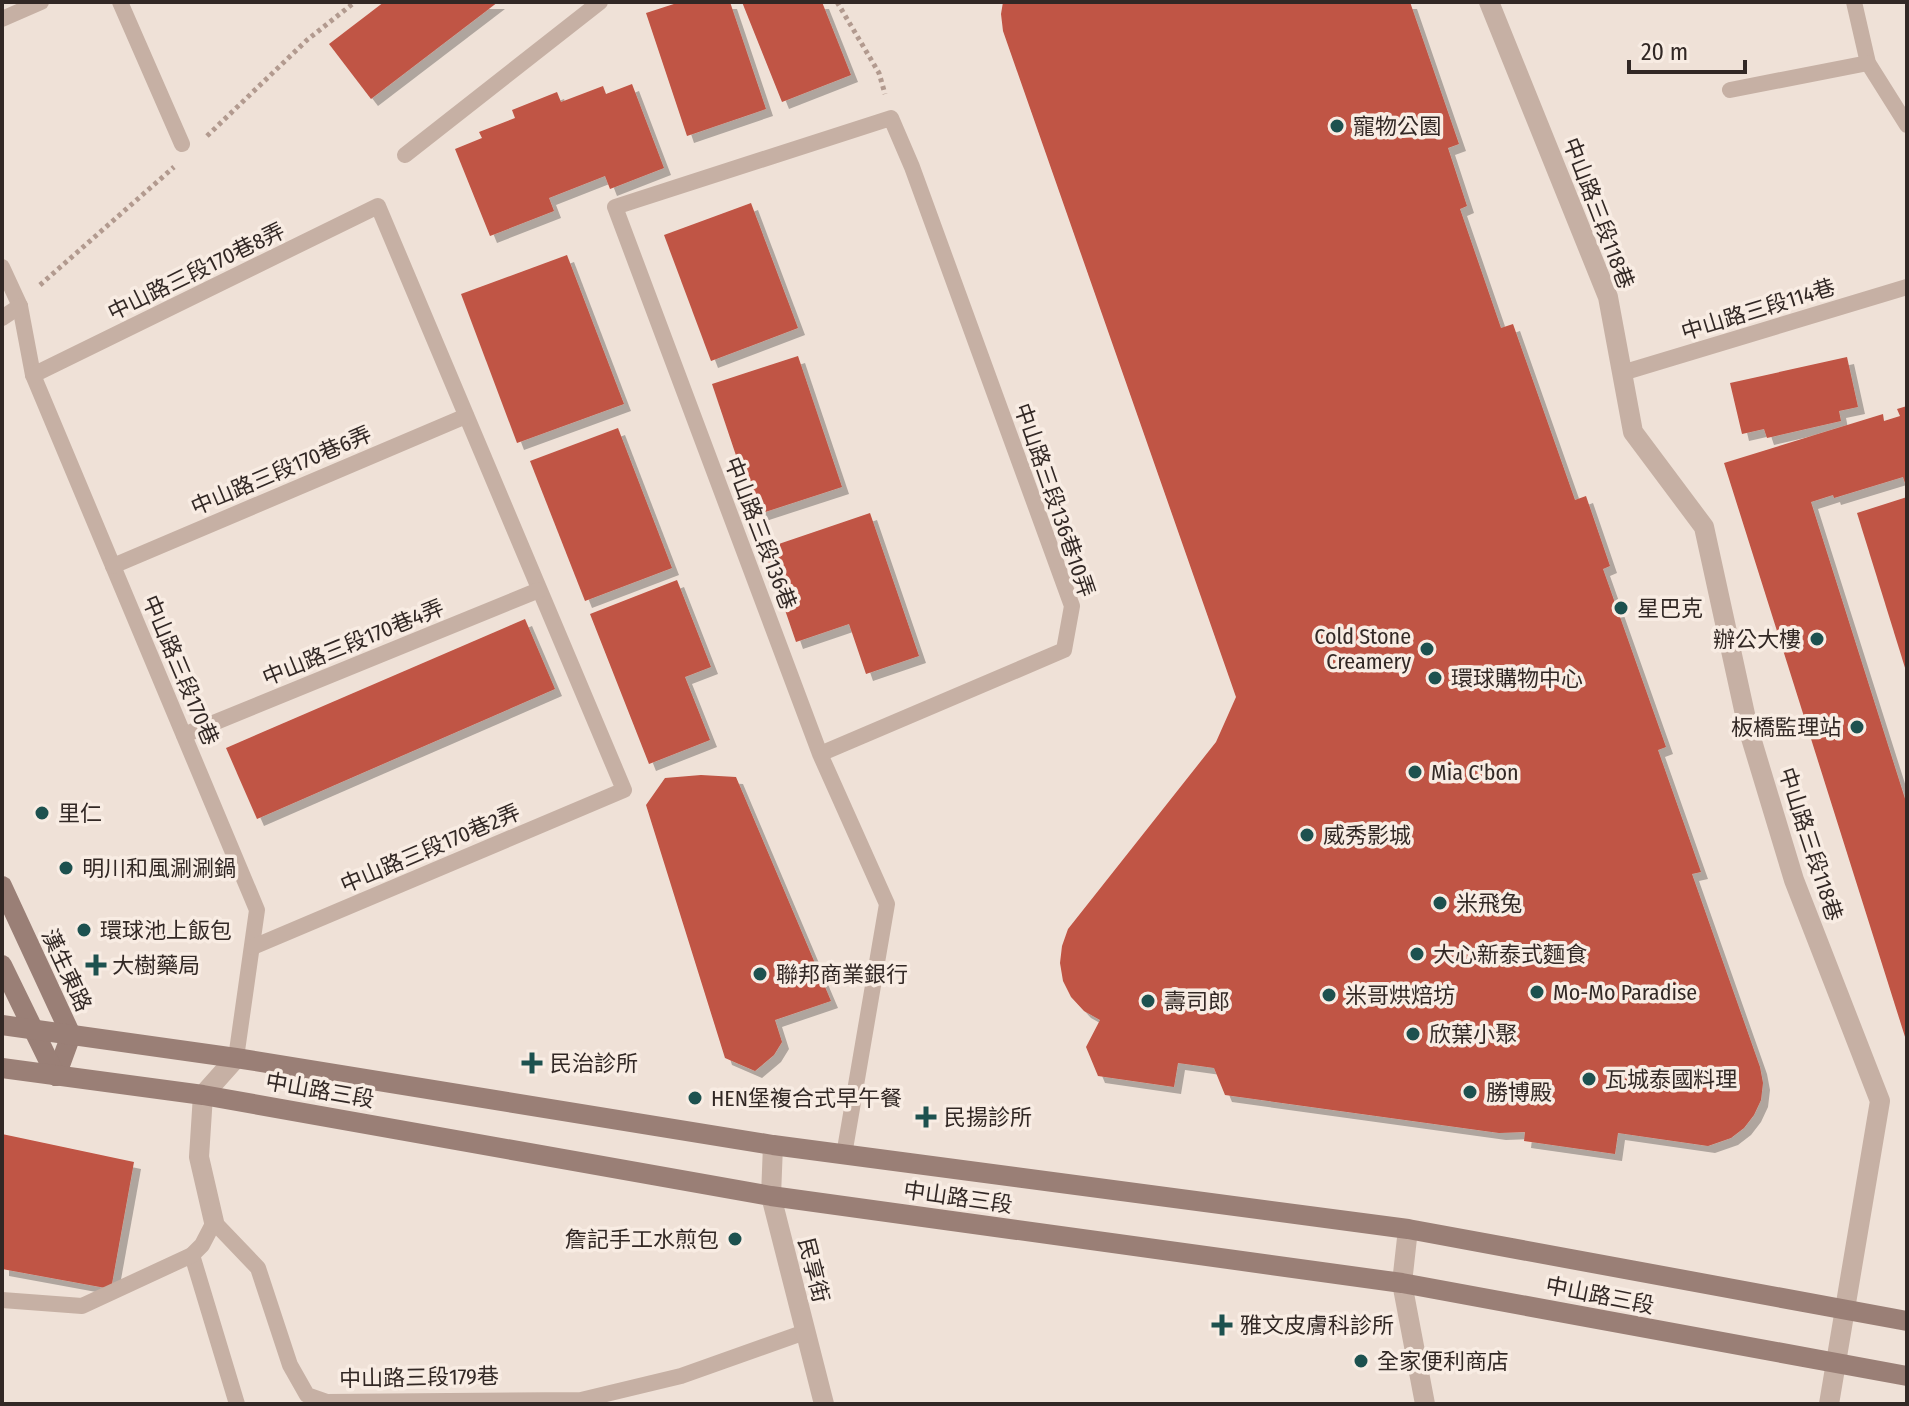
<svg xmlns="http://www.w3.org/2000/svg" width="1909" height="1406" font-family="'Fira Sans Condensed','Noto Sans TC',sans-serif">
  <defs>
    <filter id="shadow"><feDropShadow dx="7" dy="7" stdDeviation="0" flood-color="#0004"/></filter>
  </defs>
  <rect width="100%" height="100%" fill="#efe1d7"/>
  <g fill="#c05444" filter="url(#shadow)">
    <polygon points="384,2 498,2 371,99 329,44"/>
    <polygon points="680,2 730,2 766,109 687,136 646,13"/>
    <polygon points="742,2 822,2 851,75 782,102"/>
    <polygon points="1003,2 1410,2 1459,144 1448,148 1467,206 1460,209 1501,328 1513,324 1575,500 1586,496 1610,566 1603,569 1666,747 1658,750 1701,872 1692,874 1760,1067 1763,1083 1761,1100 1754,1115 1744,1128 1731,1138 1708,1146 1618,1133 1615,1154 1524,1141 1525,1132 1499,1133 1225,1095 1214,1068 1178,1063 1174,1087 1098,1076 1086,1047 1100,1020 1084,1011 1071,997 1063,981 1060,963 1062,946 1068,929 1216,742 1236,697 1003,31 1001,14"/>
    <polygon points="632,84 664,168 610,189 605,176 549,198 554,211 490,236 455,149 482,138 479,132 515,118 512,110 557,92 561,102 603,86 606,94"/>
    <polygon points="751,203 798,328 711,361 664,235"/>
    <polygon points="567,255 624,404 517,443 461,294"/>
    <polygon points="798,356 842,487 756,515 712,384"/>
    <polygon points="1847,357 1858,407 1839,411 1841,421 1767,438 1764,429 1742,434 1730,383"/>
    <polygon points="1907,406 1907,489 1903,477 1834,498 1833,495 1811,502 1907,805 1906,1040 1724,463 1883,414 1884,421 1900,416 1897,409"/>
    <polygon points="618,428 672,568 585,601 530,461"/>
    <polygon points="1907,497 1907,671 1906,671 1857,513"/>
    <polygon points="870,513 919,656 866,674 849,624 796,642 764,549"/>
    <polygon points="677,580 711,667 685,677 710,740 649,764 590,614"/>
    <polygon points="525,619 555,689 257,819 226,748"/>
    <polygon points="701,775 736,777 831,1001 775,1020 782,1042 774,1055 755,1071 725,1058 646,805 665,778"/>
    <polygon points="2,1134 134,1162 111,1289 2,1269"/>
  </g>
  <g fill="none" stroke-linecap="round" stroke-linejoin="round">
    <g stroke="#b29a8f" stroke-width="5" stroke-dasharray="4 4" stroke-linecap="butt">
      <polyline points="837,2 879,73 885,94"/>
      <polyline points="207,136 307,40 355,2"/>
      <polyline points="40,285 174,167"/>
    </g>
    <g stroke="#c6b0a4" stroke-width="16">
      <polyline points="120,2 182,144"/>
      <polyline points="1854,2 1868,63 1907,125"/>
      <polyline points="2,19 41,2"/>
      <polyline points="1730,90 1868,63"/>
      <polyline points="405,155 600,2"/>
      <polyline points="2,267 20,306 33,375 257,910 236,1058"/>
      <polyline points="2,318 20,306"/>
      <polyline points="1622,373 1907,287"/>
      <polyline points="33,375 378,206 624,790 253,947"/>
      <polyline points="113,566 466,416"/>
      <polyline points="184,735 539,590"/>
      <polyline points="820,754 1064,650 1072,606 912,167 891,118 615,207 820,754 887,904 844,1155"/>
      <polyline points="192,1255 237,1404"/>
      <polyline points="2,1300 82,1306 192,1255 202,1245 214,1222 258,1268 290,1365 307,1395 327,1402 581,1400 681,1376 805,1332"/>
    </g>
    <g stroke="#c6b0a4" stroke-width="20">
      <polyline points="1489,2 1608,297 1633,432 1704,527 1748,728 1794,880 1880,1101 1829,1404"/>
      <polyline points="773,1145 771,1196 824,1404"/>
      <polyline points="214,1222 199,1157 203,1095 236,1058"/>
      <polyline points="1408,1229 1402,1283 1425,1404"/>
    </g>
    <g stroke="#9a7f76" stroke-width="20">
      <polyline points="2,886 71,1035 56,1076"/>
      <polyline points="2,965 56,1076"/>
      <polyline points="2,1025 236,1058 773,1145 1408,1229 1907,1321"/>
      <polyline points="2,1068 203,1095 771,1196 1402,1283 1907,1376"/>
    </g>
  </g>
  <g fill="#1d514f" stroke="#f8ece3" stroke-width="3">
    <circle cx="1337" cy="126" r="8"/>
    <circle cx="1621" cy="608" r="8"/>
    <circle cx="1817" cy="639" r="8"/>
    <circle cx="1427" cy="649" r="8"/>
    <circle cx="1435" cy="678" r="8"/>
    <circle cx="1857" cy="727" r="8"/>
    <circle cx="1415" cy="772" r="8"/>
    <circle cx="42" cy="813" r="8"/>
    <circle cx="1307" cy="835" r="8"/>
    <circle cx="66" cy="868" r="8"/>
    <circle cx="1440" cy="903" r="8"/>
    <circle cx="84" cy="930" r="8"/>
    <circle cx="1417" cy="954" r="8"/>
    <path d="M92 953h8v8h8v8h-8v8h-8v-8h-8v-8h8z"/>
    <circle cx="760" cy="974" r="8"/>
    <circle cx="1537" cy="992" r="8"/>
    <circle cx="1329" cy="995" r="8"/>
    <circle cx="1148" cy="1001" r="8"/>
    <circle cx="1413" cy="1034" r="8"/>
    <path d="M528 1051h8v8h8v8h-8v8h-8v-8h-8v-8h8z"/>
    <circle cx="1589" cy="1079" r="8"/>
    <circle cx="1470" cy="1092" r="8"/>
    <circle cx="695" cy="1098" r="8"/>
    <path d="M922 1105h8v8h8v8h-8v8h-8v-8h-8v-8h8z"/>
    <circle cx="735" cy="1239" r="8"/>
    <path d="M1218 1313h8v8h8v8h-8v8h-8v-8h-8v-8h8z"/>
    <circle cx="1361" cy="1361" r="8"/>
  </g>
  <g text-anchor="middle" stroke-width="7" stroke-linejoin="round" paint-order="stroke">
    <g font-size="22" fill="#322825" stroke="#f8ece3" text-anchor="start">
      <text x="1353" y="134">寵物公園</text>
      <text x="1637" y="616">星巴克</text>
      <text x="1411" y="644" text-anchor="end">Cold Stone<tspan x="1411" dy="25">Creamery</tspan></text>
      <text x="1801" y="647" text-anchor="end">辦公大樓</text>
      <text x="1451" y="686">環球購物中心</text>
      <text x="1841" y="735" text-anchor="end">板橋監理站</text>
      <text x="1431" y="780">Mia C'bon</text>
      <text x="58" y="821">里仁</text>
      <text x="1323" y="843">威秀影城</text>
      <text x="82" y="876">明川和風涮涮鍋</text>
      <text x="1456" y="911">米飛兔</text>
      <text x="100" y="938">環球池上飯包</text>
      <text x="1433" y="962">大心新泰式麵食</text>
      <text x="112" y="973">大樹藥局</text>
      <text x="776" y="982">聯邦商業銀行</text>
      <text x="1553" y="1000">Mo-Mo Paradise</text>
      <text x="1345" y="1003">米哥烘焙坊</text>
      <text x="1164" y="1009">壽司郎</text>
      <text x="1429" y="1042">欣葉小聚</text>
      <text x="550" y="1071">民治診所</text>
      <text x="1605" y="1087">瓦城泰國料理</text>
      <text x="1486" y="1100">勝博殿</text>
      <text x="711" y="1106">HEN堡複合式早午餐</text>
      <text x="944" y="1125">民揚診所</text>
      <text x="719" y="1247" text-anchor="end">詹記手工水煎包</text>
      <text x="1240" y="1333">雅文皮膚科診所</text>
      <text x="1377" y="1369">全家便利商店</text>
    </g>
    <g font-size="22" fill="#322825" stroke="#f8ece3">
      <text transform="translate(1599 213) rotate(69)" y="8">中山路三段118巷</text>
      <text transform="translate(196 271) rotate(-26)" y="8">中山路三段170巷8弄</text>
      <text transform="translate(1758 309) rotate(-17)" y="8">中山路三段114巷</text>
      <text transform="translate(281 470) rotate(-23)" y="8">中山路三段170巷6弄</text>
      <text transform="translate(1055 500) rotate(71)" y="8">中山路三段136巷10弄</text>
      <text transform="translate(761 533) rotate(69)" y="8">中山路三段136巷</text>
      <text transform="translate(353 642) rotate(-22)" y="8">中山路三段170巷4弄</text>
      <text transform="translate(181 670) rotate(67)" y="8">中山路三段170巷</text>
      <text transform="translate(1811 844) rotate(72)" y="8">中山路三段118巷</text>
      <text transform="translate(430 848) rotate(-23)" y="8">中山路三段170巷2弄</text>
      <text transform="translate(67 970) rotate(65)" y="8">漢生東路</text>
      <text transform="translate(320 1090) rotate(10)" y="8">中山路三段</text>
      <text transform="translate(958 1197) rotate(8)" y="8">中山路三段</text>
      <text transform="translate(814 1270) rotate(76)" y="8">民享街</text>
      <text transform="translate(1600 1295) rotate(11)" y="8">中山路三段</text>
      <text transform="translate(419 1377) rotate(-1)" y="8">中山路三段179巷</text>
    </g>
  </g>
  <rect width="1909" height="1406" fill="none" stroke="#322825" stroke-width="8"/>
  <path d="M1629 60v12h116v-12" fill="none" stroke="#322825" stroke-width="4"/>
  <text x="1641" y="60" font-size="24" fill="#322825" stroke="#f8ece3" stroke-width="6" paint-order="stroke">20 m</text>
</svg>
